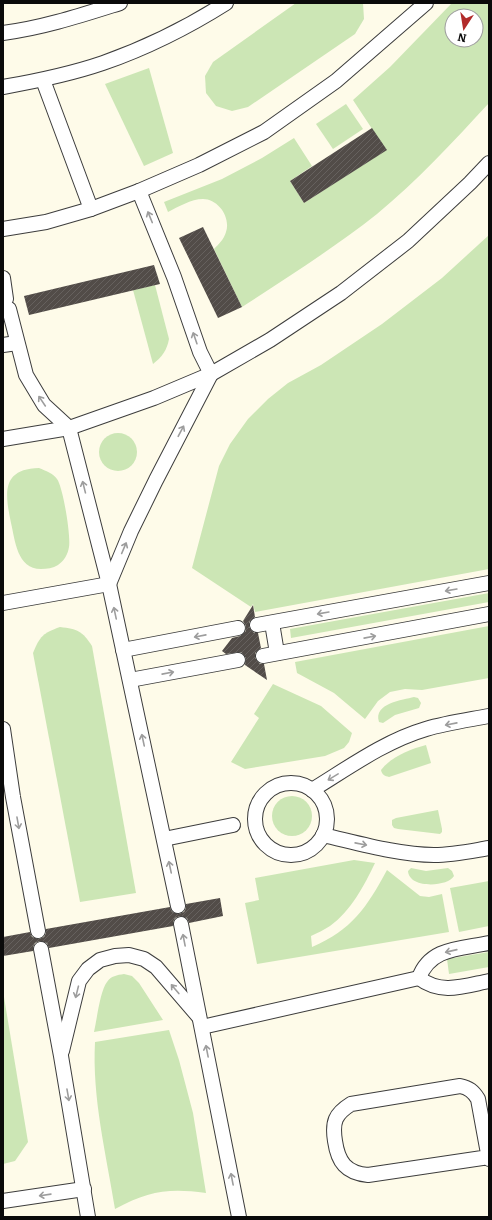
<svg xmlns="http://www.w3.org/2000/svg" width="492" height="1220" font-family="Bitter,serif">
  <defs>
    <pattern id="building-hatch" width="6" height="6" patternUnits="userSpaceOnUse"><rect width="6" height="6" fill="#524c48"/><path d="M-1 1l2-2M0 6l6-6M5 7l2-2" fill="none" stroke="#66615e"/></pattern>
  </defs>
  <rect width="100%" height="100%" fill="#fefbe9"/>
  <g fill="#cce6b5" fill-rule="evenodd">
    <polygon points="296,3 363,3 364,19 355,34 248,107 232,111 216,106 206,93 205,76 213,62"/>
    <path d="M 452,3 L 489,3 L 489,103 C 453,142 417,181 377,214 C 334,248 288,277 242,307 L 214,249 C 219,244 224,239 226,232 C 231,217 218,199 203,199 C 191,199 178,207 168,212 L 164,202 L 222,179 L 262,158 L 294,138 L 312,166 L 290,181 L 304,203 L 386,150 L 353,100 L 390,67 ZM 452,16 L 476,16 L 476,40 L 452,40 Z"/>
    <polygon points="149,68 173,153 144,166 105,84"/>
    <polygon points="346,104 363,129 333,149 316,124"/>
    <polygon points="489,235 489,569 255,612 253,604 251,607 192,568 219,466 230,444 248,419 268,399 288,383 321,365 382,324 442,278"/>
    <path d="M 155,285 L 169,339 C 167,350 162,357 153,364 L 133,290 Z"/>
    <circle cx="118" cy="452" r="19"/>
    <path d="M 39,468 C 46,471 53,473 57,479 C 63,487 71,536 69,547 C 68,554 64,561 58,565 C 53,568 47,569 41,569 C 17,569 15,540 11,523 C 5,494 1,469 39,468 Z"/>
    <polygon points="489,593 489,602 291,638 290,629"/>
    <polygon points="489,626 489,678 422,690 405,689 390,692 378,701 365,719 334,693 297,673 295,662"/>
    <path d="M 60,627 C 78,629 82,631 92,646 L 136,893 L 80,902 L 33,653 C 40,636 43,633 60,627 Z"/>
    <polygon points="273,684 321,706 352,733 349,742 344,748 325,756 245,769 231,762 259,718 254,714"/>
    <path d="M 414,697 L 418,698 L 421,703 L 419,708 L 395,715 L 383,723 L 379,722 C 373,703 403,700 414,697 Z"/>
    <path d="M 426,745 L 431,763 L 389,777 C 385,776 382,775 381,770 C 391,757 410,749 426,745 Z"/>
    <circle cx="292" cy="816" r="20"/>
    <polygon points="438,810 442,829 442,832 440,834 398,829 394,828 392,825 392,820 396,818"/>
    <path d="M 354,860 L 375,863 C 364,886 351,911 330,926 C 324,930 317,933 311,936 L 312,947 C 352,930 367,907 387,870 L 420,896 L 429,897 L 442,894 L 449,932 L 257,964 L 245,903 L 259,900 L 255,878 Z"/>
    <path d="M 411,868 L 426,871 L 448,868 L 452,871 L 454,876 C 448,887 409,889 408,871 Z"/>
    <polygon points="489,881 489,926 459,932 450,888"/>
    <polygon points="489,952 489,967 449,974 447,959"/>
    <path d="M 124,974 L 132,976 L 139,983 L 163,1020 L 94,1032 C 97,1019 100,991 107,982 C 111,976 117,975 124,974 Z"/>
    <polygon points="3,991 28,1142 15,1161 3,1164"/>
    <path d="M 169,1030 L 179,1060 L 193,1113 L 206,1193 C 168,1188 149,1191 115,1209 C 106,1153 92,1098 95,1042 Z"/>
  </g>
  <g fill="url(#building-hatch)">
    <polygon points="372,128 387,150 304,203 290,181"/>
    <polygon points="203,227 242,307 218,318 179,238"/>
    <polygon points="154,265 160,284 29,315 24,296"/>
    <polygon points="253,605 255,617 249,622 249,627 254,633 258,633 261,648 255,653 255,658 260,664 264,664 267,680 245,665 246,658 241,652 226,654 222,651 232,638 240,636 246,631 246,626 243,621"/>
    <polygon points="220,898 223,916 189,923 187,918 180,916 175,918 173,922 173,926 49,948 47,943 40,941 35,943 33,947 33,951 3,956 3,937 30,932 32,937 39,939 44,937 46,933 46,929 170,907 172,912 179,914 184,912 186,908 186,904"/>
  </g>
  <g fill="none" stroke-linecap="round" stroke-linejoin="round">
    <defs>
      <g id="service">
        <path d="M 3,33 C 43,28 82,15 120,3"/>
        <polyline points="43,80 91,209"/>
        <path d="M 3,87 C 37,81 71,74 103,63 C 146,48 188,27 226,3"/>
        <polyline points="3,229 46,222 91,209 139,191 199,165 264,132 336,81 426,3"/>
        <polyline points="3,278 6,299"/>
        <polyline points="9,309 26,375 44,405 69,428 109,584 178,906"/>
        <polyline points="3,345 17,343"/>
        <polyline points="3,439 69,428 154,398 211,374 270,340 341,293 408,241 470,183 489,163"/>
        <polyline points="3,603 109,584 131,531 156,480 211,374 200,352 174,277 139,191"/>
        <polyline points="272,623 277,653"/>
        <polyline points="257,625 489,583"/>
        <polyline points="123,650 238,628"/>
        <polyline points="263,656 489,614"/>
        <polyline points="130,680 238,660"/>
        <polyline points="3,729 13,797 38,931"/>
        <circle cx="291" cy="819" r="36"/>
        <path d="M 312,790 C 348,768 385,741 426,729 C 446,723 468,720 489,716"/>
        <path d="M 323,835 C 358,843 399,855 434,855 C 453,855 471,851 489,848"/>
        <polyline points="164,839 233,825"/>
        <polyline points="181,924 239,1217"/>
        <polyline points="41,949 61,1056 88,1217"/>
        <path d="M 419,978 C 430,947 461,949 489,943"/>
        <path d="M 419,978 C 441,995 464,986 489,981"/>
        <polyline points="202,1027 419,978"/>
        <polyline points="62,1051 79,981 88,969 100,960 115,956 129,955 144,959 156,967 199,1017"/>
        <path d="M 489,1157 L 368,1175 C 346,1173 338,1162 335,1141 C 332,1122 335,1114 351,1104 L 460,1086 C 469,1088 473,1091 478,1099 L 489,1159"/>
        <polyline points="3,1201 84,1189"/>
      </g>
    </defs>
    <use href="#service" stroke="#3d3d3d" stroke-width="16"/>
    <use href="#service" stroke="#fff" stroke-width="14"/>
  </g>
  <defs><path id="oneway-shaft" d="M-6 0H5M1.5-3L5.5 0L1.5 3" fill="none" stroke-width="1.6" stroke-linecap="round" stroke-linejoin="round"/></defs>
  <g stroke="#9d9d9d">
    <use href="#oneway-shaft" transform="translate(150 217) rotate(-112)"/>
    <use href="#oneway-shaft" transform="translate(195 338) rotate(-109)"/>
    <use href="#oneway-shaft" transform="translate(42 401) rotate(-124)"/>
    <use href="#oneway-shaft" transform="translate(181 431) rotate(-62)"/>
    <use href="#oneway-shaft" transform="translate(84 487) rotate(-104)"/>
    <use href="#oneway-shaft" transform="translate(124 548) rotate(-67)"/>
    <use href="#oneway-shaft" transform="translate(451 590) rotate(170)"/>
    <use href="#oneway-shaft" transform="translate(115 613) rotate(-102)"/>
    <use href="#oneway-shaft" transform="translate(323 613) rotate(170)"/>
    <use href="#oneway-shaft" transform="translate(200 636) rotate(169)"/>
    <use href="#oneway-shaft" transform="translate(370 637) rotate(-11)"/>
    <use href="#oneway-shaft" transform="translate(168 673) rotate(-11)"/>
    <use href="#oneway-shaft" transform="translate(451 724) rotate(169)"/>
    <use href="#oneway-shaft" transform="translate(143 740) rotate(-102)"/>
    <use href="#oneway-shaft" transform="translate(333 777) rotate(149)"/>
    <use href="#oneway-shaft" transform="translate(18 823) rotate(80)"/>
    <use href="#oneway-shaft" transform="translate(361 844) rotate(11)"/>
    <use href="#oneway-shaft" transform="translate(170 867) rotate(-102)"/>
    <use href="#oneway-shaft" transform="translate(184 940) rotate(-101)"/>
    <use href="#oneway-shaft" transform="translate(451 951) rotate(167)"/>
    <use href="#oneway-shaft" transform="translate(175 989) rotate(-130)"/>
    <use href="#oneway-shaft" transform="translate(77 992) rotate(104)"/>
    <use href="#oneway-shaft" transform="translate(207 1051) rotate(-101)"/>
    <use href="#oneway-shaft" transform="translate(68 1095) rotate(80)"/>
    <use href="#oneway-shaft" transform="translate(232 1179) rotate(-101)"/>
    <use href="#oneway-shaft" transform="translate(45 1195) rotate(172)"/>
  </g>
  <rect width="492" height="1220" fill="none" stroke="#0a0a0a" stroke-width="8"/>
  <g transform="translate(464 28) rotate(192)"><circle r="19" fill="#ffffff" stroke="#9d9d9d"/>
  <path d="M0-3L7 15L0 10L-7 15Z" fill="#b22b2a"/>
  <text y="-6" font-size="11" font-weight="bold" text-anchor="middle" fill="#0a0a0a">N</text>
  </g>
</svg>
